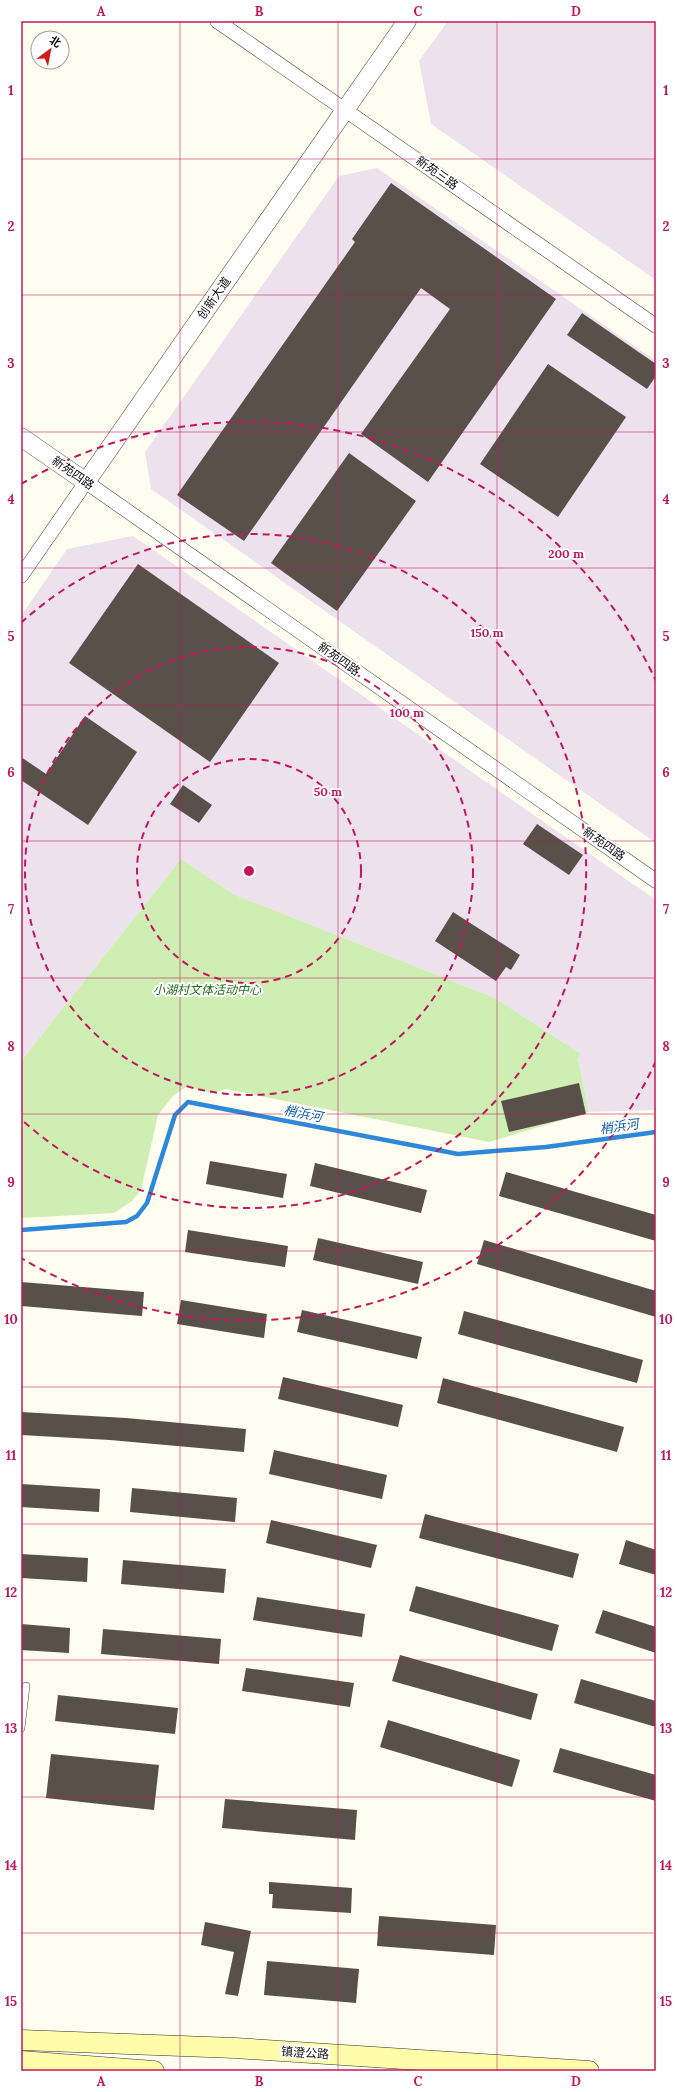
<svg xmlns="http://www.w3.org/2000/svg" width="677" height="2092" font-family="Lora,'Noto Sans SC',serif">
  <rect width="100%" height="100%" fill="#fffdef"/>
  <g fill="#ede1ed">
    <polygon points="448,21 656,21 656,280 431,124 419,61"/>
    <polygon points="377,168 656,361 656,843 151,489 145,452 339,176"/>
    <polygon points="133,536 656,900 656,1110 589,1112 578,1058 581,1054 495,998 233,894 181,859 21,1061 21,616 67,549"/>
  </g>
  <polygon fill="#ceeeb4" points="181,859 233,894 495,998 581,1054 578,1058 589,1112 489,1142 226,1089 212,1093 186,1087 173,1096 158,1115 141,1190 132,1201 114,1213 21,1218 21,1061"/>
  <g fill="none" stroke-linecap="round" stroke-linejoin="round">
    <polyline stroke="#2e88da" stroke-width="4.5" points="21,1230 126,1222 137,1216 147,1203 175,1115 188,1102 458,1154 546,1147 656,1132"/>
  </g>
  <g fill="#585049">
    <polygon points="391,183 556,299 428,482 361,434 450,309 421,288 244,541 177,495 355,242 352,239"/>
    <polygon points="582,313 656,364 656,376 647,389 567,335"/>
    <polygon points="548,364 626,417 558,517 480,464"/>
    <polygon points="349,453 416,501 337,611 271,563"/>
    <polygon points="138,564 279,663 210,762 69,663"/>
    <polygon points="85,716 137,752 88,825 21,780 21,757 46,774"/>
    <polygon points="183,785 212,805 199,823 170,804"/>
    <polygon points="537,824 583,855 569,875 523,844"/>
    <polygon points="453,912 520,955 511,970 506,967 496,981 435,941"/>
    <polygon points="579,1083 586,1114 509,1132 501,1101"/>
    <polygon points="210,1161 287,1174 283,1198 206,1184"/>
    <polygon points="315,1163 427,1190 421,1213 310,1186"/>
    <polygon points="506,1172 656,1215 656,1241 499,1196"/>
    <polygon points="188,1230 288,1246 285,1267 185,1252"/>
    <polygon points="318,1238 423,1262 418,1284 313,1260"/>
    <polygon points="484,1240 656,1291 656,1317 477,1264"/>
    <polygon points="21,1282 144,1292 142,1316 21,1306"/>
    <polygon points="181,1300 267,1314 264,1338 177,1324"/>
    <polygon points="302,1310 422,1337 417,1359 297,1332"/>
    <polygon points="464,1311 643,1360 637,1383 458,1334"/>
    <polygon points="283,1377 403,1405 398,1427 278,1399"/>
    <polygon points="443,1378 624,1427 617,1452 437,1403"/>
    <polygon points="21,1412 126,1418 246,1429 244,1452 110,1440 21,1435"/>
    <polygon points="274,1450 387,1475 382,1499 269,1474"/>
    <polygon points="21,1484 100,1489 99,1512 21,1507"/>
    <polygon points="132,1488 237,1498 235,1522 130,1512"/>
    <polygon points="425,1514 579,1554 573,1578 419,1538"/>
    <polygon points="271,1520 377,1545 371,1568 266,1543"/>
    <polygon points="626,1540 656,1550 656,1575 619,1564"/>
    <polygon points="21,1554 88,1558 87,1582 21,1578"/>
    <polygon points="123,1560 226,1569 224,1593 121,1584"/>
    <polygon points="416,1586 559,1625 552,1651 409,1611"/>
    <polygon points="257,1597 365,1614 362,1637 253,1620"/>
    <polygon points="603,1610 656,1627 656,1653 595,1633"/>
    <polygon points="21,1624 70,1628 69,1653 21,1650"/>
    <polygon points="103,1629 221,1639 219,1664 101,1654"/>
    <polygon points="400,1655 538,1694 531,1720 392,1681"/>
    <polygon points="246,1668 354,1683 350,1707 242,1691"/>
    <polygon points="581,1679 656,1701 656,1727 574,1703"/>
    <polygon points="58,1695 178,1708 175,1734 55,1721"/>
    <polygon points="388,1720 520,1760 512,1787 380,1747"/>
    <polygon points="560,1748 656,1775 656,1801 553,1772"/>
    <polygon points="51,1754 159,1765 154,1810 46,1798"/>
    <polygon points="225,1799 357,1810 355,1840 222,1828"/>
    <polygon points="269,1882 352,1888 351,1913 272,1908 273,1894 269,1894"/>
    <polygon points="379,1916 496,1925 494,1955 377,1946"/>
    <polygon points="205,1922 251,1931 238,1996 225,1994 234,1952 201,1945"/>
    <polygon points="267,1961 359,1969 356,2003 264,1995"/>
  </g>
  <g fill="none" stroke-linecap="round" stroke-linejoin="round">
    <defs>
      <polyline id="service" points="21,1728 26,1686"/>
      <g id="minor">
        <polyline points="217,21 656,326"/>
        <polyline points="21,576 86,482 656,881"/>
      </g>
      <polyline id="tertiary" points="21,437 86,482 407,21"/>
      <g id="secondary">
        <polyline points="21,2040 235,2048 589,2071"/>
        <polyline points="21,2061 154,2071"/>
      </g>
    </defs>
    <use href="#service" stroke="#414141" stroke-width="8"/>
    <use href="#minor" stroke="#414141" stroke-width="15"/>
    <use href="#tertiary" stroke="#414141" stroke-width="19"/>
    <use href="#secondary" stroke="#303030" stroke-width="21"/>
    <use href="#service" stroke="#fff" stroke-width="7"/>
    <use href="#minor" stroke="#fff" stroke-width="14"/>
    <use href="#tertiary" stroke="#fff" stroke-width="18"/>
    <use href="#secondary" stroke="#fffcaa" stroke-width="20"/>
  </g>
  <path fill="none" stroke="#c2185b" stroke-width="1" stroke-opacity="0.55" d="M 180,21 L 180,2071M 338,21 L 338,2071M 497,21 L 497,2071M 21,159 L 656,159M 21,295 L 656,295M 21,432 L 656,432M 21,568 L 656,568M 21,705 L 656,705M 21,841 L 656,841M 21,978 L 656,978M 21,1114 L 656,1114M 21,1251 L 656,1251M 21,1387 L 656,1387M 21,1524 L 656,1524M 21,1660 L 656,1660M 21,1797 L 656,1797M 21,1933 L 656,1933"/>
  <g fill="none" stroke="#c2185b" stroke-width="2" stroke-dasharray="7 5">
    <circle cx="249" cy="871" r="112"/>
    <circle cx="249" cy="871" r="224"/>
    <path d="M21 623A337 337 0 1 1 21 1119"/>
    <path d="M656 1061A449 449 0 0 1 21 1258M21 484A449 449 0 0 1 656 681"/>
  </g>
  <g text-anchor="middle" stroke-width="4" stroke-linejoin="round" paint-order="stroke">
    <g font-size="12" fill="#0e0e0e" stroke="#fff">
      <text transform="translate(437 173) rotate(35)" y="4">新苑三路</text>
      <text transform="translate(214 298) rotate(-55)" y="4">创新大道</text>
      <text transform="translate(73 473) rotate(35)" y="4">新苑四路</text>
      <text transform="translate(339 659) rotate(35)" y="4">新苑四路</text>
      <text transform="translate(604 844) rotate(35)" y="4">新苑四路</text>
      <text transform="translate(305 2053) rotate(4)" y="4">镇澄公路</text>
    </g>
    <g font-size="12" font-style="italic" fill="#236c18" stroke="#fff">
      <text x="207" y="994">小湖村文体活动中心</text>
    </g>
    <g font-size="13" font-style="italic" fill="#0b59ac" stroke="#fff">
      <text transform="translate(303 1113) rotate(11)" y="5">梢浜河</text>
      <text transform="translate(619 1126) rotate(-8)" y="5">梢浜河</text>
    </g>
  </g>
  <circle cx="249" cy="871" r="6" fill="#c2185b" stroke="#fff" stroke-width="2"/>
  <g font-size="12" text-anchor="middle" font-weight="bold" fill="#c2185b" stroke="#fff" stroke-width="4" stroke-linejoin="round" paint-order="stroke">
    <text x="566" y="558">200 m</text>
    <text x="487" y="637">150 m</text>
    <text x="407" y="717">100 m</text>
    <text x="328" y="796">50 m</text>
  </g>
  <rect width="677" height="2092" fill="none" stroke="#ffffff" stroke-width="44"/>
  <g transform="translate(50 50) rotate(32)"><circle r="19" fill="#ffffff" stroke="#9f9f9f"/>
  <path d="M0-3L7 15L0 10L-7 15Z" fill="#cc1e18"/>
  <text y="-6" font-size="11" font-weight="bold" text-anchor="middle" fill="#0e0e0e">北</text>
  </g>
  <rect x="22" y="22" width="633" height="2048" fill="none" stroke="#c2185b" stroke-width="1.5"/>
  <g font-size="13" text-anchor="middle" font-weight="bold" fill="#c2185b">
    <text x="101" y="16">A</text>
    <text x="259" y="16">B</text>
    <text x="418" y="16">C</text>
    <text x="576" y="16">D</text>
    <text x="11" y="95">1</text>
    <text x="666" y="95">1</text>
    <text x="11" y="231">2</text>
    <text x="666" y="231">2</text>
    <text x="11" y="368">3</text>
    <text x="666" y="368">3</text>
    <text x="11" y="504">4</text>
    <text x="666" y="504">4</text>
    <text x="11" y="641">5</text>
    <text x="666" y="641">5</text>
    <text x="11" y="777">6</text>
    <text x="666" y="777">6</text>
    <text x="11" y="914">7</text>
    <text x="666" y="914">7</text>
    <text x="11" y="1051">8</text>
    <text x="666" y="1051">8</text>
    <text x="11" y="1187">9</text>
    <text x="666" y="1187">9</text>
    <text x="11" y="1324">10</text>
    <text x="666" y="1324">10</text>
    <text x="11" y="1460">11</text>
    <text x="666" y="1460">11</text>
    <text x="11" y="1597">12</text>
    <text x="666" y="1597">12</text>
    <text x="11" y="1733">13</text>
    <text x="666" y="1733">13</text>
    <text x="11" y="1870">14</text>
    <text x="666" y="1870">14</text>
    <text x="11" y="2006">15</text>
    <text x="666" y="2006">15</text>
    <text x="101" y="2086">A</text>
    <text x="259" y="2086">B</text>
    <text x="418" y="2086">C</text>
    <text x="576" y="2086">D</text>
  </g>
</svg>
